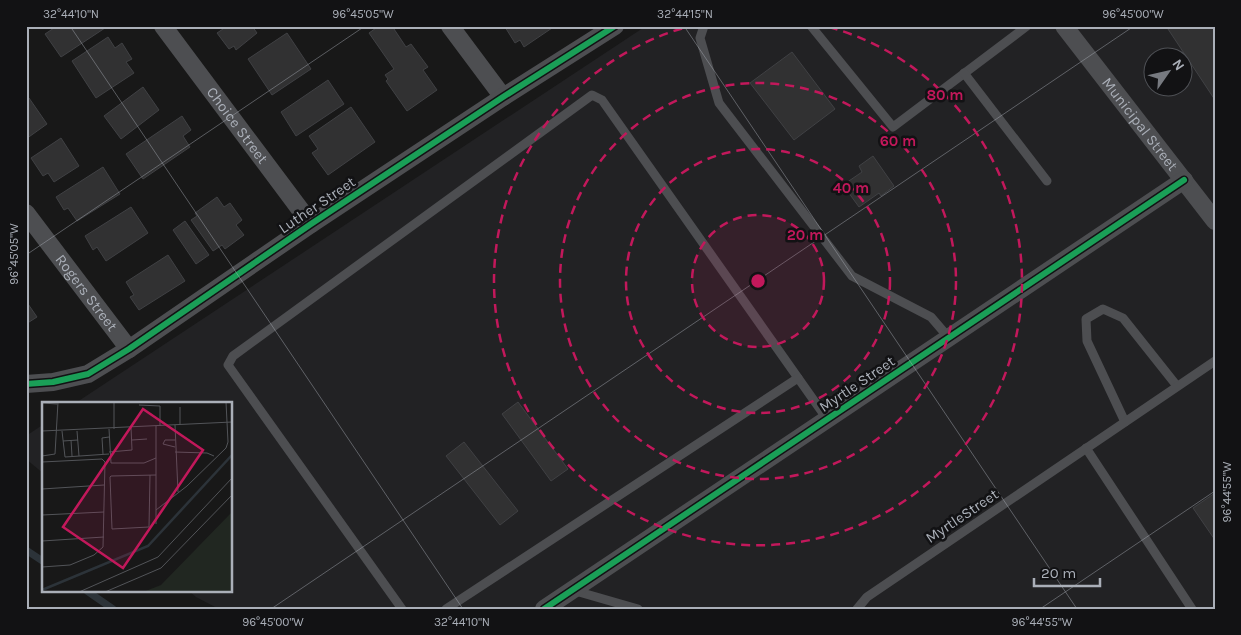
<svg xmlns="http://www.w3.org/2000/svg" width="1241" height="635" font-family="Karla,sans-serif">
  <rect width="100%" height="100%" fill="#181818"/>
  <g fill="#222224" fill-rule="evenodd">
    <path d="M 646,26 L 1215,26 L 1215,609 L 219,609 L 196,597 L 189,591 L 231,591 L 231,404 L 74,404 ZM 1154,58 L 1184,58 L 1184,88 L 1154,88 Z"/>
    <polygon points="44,424 44,474 26,459 26,436"/>
  </g>
  <g fill="none" stroke-linecap="round" stroke-linejoin="round">
    <g stroke="#2c3339" stroke-width="7">
      <polyline points="26,550 44,562"/>
      <polyline points="87,591 113,609"/>
    </g>
  </g>
  <g fill="#313132" stroke="#404144">
    <polygon points="57,26 108,26 61,57 45,34"/>
    <polygon points="220,26 252,26 257,33 236,50 234,46 229,49 217,33 223,29"/>
    <polygon points="379,26 392,26 406,47 411,44 428,67 423,70 437,90 407,111 386,81 388,79 385,75 394,69 369,33"/>
    <polygon points="555,26 524,47 520,40 515,43 505,27"/>
    <polygon points="1166,26 1215,26 1215,100"/>
    <polygon points="287,33 311,69 272,95 248,59"/>
    <polygon points="108,37 115,48 122,43 132,59 126,62 134,73 96,98 72,61"/>
    <polygon points="792,52 835,109 794,140 750,83"/>
    <polygon points="328,80 344,104 296,136 281,112"/>
    <polygon points="143,87 159,110 121,139 104,116"/>
    <polygon points="29,98 47,124 26,139 26,100"/>
    <polygon points="351,107 375,142 328,175 312,153 318,149 309,136"/>
    <polygon points="182,116 191,130 183,136 190,147 143,179 126,154"/>
    <polygon points="61,138 79,166 54,182 48,173 43,176 31,158"/>
    <polygon points="873,156 894,186 881,196 879,193 859,207 843,185 862,172 859,166"/>
    <polygon points="103,167 120,194 77,221 68,208 64,210 56,197"/>
    <polygon points="217,197 224,207 230,203 242,220 236,225 244,235 225,249 222,245 213,251 191,220 197,216 195,213"/>
    <polygon points="131,207 148,233 106,261 97,247 93,250 85,236"/>
    <polygon points="185,221 209,255 196,264 173,230"/>
    <polygon points="168,255 185,281 139,310 130,297 134,295 126,282"/>
    <polygon points="26,301 37,317 26,324"/>
    <polygon points="518,402 568,469 551,481 502,414"/>
    <polygon points="464,442 518,511 500,525 446,456"/>
    <polygon points="1215,493 1215,540 1193,508"/>
  </g>
  <g fill="none" stroke-linecap="round" stroke-linejoin="round">
    <g stroke="#4d4e51" stroke-width="9">
      <polyline points="704,26 700,38 719,103 852,276 931,317 949,338"/>
      <polyline points="811,26 893,127 1027,26"/>
      <polyline points="964,73 1047,181"/>
      <polyline points="1125,422 1087,341 1086,319 1103,309 1123,318 1177,386"/>
      <polyline points="1086,448 1192,609"/>
      <polyline points="572,590 638,609"/>
      <polyline points="402,609 228,365 233,356 592,95 602,100 827,419"/>
      <polyline points="446,609 798,378"/>
      <polyline points="857,609 867,597 1215,361"/>
    </g>
    <g stroke="#4d4e51" stroke-width="18">
      <path id="s1" d="M 163,26 L 311,224"/>
      <polyline points="450,26 503,97"/>
      <path id="s2" d="M 1064,26 L 1215,221"/>
      <path id="s3" d="M 26,213 L 129,349"/>
      <polyline points="26,384 53,382 88,374 129,349 311,224 503,97 615,26"/>
      <polyline points="544,609 1184,180"/>
    </g>
    <defs>
      <g id="cycleway">
        <polyline points="26,384 53,382 88,374 129,349 311,224 503,97 615,26"/>
        <polyline points="544,609 1184,180"/>
      </g>
    </defs>
    <use href="#cycleway" stroke="#121214" stroke-width="9"/>
    <use href="#cycleway" stroke="#1a9f57" stroke-width="6"/>
  </g>
  <path fill="none" stroke="#aaafb8" stroke-width="1" stroke-opacity="0.45" d="M 70,26 L 463,609M 684,26 L 1077,609M 26,255 L 365,26M 271,609 L 1134,26M 1040,609 L 1215,491"/>
  <circle cx="758" cy="281" r="66" fill="#c2185b" fill-opacity=".12"/>
  <g fill="none" stroke="#c2185b" stroke-width="2.5" stroke-dasharray="9 6">
    <circle cx="758" cy="281" r="66"/>
    <circle cx="758" cy="281" r="132"/>
    <circle cx="758" cy="281" r="198"/>
    <path d="M829 27A264 264 0 1 1 687 27"/>
  </g>
  <g text-anchor="middle" stroke-width="5" stroke-linejoin="round" paint-order="stroke">
    <g font-size="15" fill="#aaafb8" stroke="#121214">
      <text dy="5" stroke="none"><textPath href="#s2" startOffset="124">Municipal Street</textPath></text>
      <text dy="5" stroke="none"><textPath href="#s1" startOffset="124">Choice Street</textPath></text>
      <text transform="translate(317 205) rotate(-34)" y="5">Luther Street</text>
      <text dy="5" stroke="none"><textPath href="#s3" startOffset="100">Rogers Street</textPath></text>
      <text transform="translate(857 384) rotate(-34)" y="5">Myrtle Street</text>
      <text transform="translate(962 516) rotate(-34)" y="5">MyrtleStreet</text>
    </g>
  </g>
  <g transform="translate(42 402)">
    <rect width="190" height="190" fill="#181818"/>
    <path d="M 190,110 L 190,190 L 101,190 L 119,183 Z" fill="#212721"/>
    <path fill="none" stroke="#2c3339" stroke-width="2.5" d="M 0,188 L 106,144 L 190,53"/>
    <path fill="none" stroke="#525458" stroke-width="1" d="M 0,1 L 15,2M 97,3 L 118,4 L 118,24M 138,5 L 138,22M 133,23 L 136,90M 67,27 L 69,61 L 102,61 L 114,56M 72,27 L 72,0M 0,29 L 190,20M 20,29 L 23,55 L 67,52M 35,29 L 37,54M 29,38 L 30,54M 90,38 L 105,37M 133,38 L 123,38 L 121,42 L 133,45M 21,39 L 36,38M 67,50 L 90,48 L 89,25M 133,50 L 165,51 L 172,54M 61,52 L 60,36 L 67,35M 0,54 L 13,52 L 16,0M 0,60 L 60,57 L 63,60 L 61,145 L 52,153 L 28,163 L 0,165M 108,73 L 107,125 L 70,127 L 68,75 L 69,74 L 114,73M 0,87 L 62,83M 114,108 L 145,84 L 184,46 L 186,40 L 184,0M 0,113 L 62,110M 114,122 L 114,24M 0,139 L 62,135M 37,190 L 116,155 L 190,76M 63,190 L 119,166 L 190,93"/>
    <path fill="#c2185b" fill-opacity="0.15" stroke="#c2185b" stroke-width="2.5" d="M 101,7 L 161,48 L 81,166 L 21,125 Z"/>
    <rect width="190" height="190" fill="none" stroke="#aaafb8" stroke-width="2.5"/>
  </g>
  <circle cx="758" cy="281" r="8" fill="#c2185b" stroke="#121214" stroke-width="2.5"/>
  <g font-size="15" text-anchor="middle" font-weight="bold" fill="#c2185b" stroke="#121214" stroke-width="5" stroke-linejoin="round" paint-order="stroke">
    <text x="945" y="100">80 m</text>
    <text x="898" y="146">60 m</text>
    <text x="851" y="193">40 m</text>
    <text x="805" y="240">20 m</text>
  </g>
  <rect width="1241" height="635" fill="none" stroke="#121214" stroke-width="55"/>
  <g transform="translate(1168 72) rotate(56)"><circle r="24" fill="#121214" stroke="#4f5156"/>
  <path d="M0-4L9 19L0 12L-9 19Z" fill="#777a80"/>
  <text y="-8" font-size="14" font-weight="bold" text-anchor="middle" fill="#aaafb8">N</text>
  </g>
  <path d="M1034 578v8h66v-8" fill="none" stroke="#aaafb8" stroke-width="2.5"/>
  <text x="1041" y="578" font-size="15" fill="#aaafb8" stroke="#121214" stroke-width="4" paint-order="stroke">20 m</text>
  <rect x="28" y="28" width="1186" height="580" fill="none" stroke="#aaafb8" stroke-width="2"/>
  <g font-size="12" text-anchor="middle" fill="#aaafb8">
    <text x="71" y="18">32°44'10"N</text>
    <text x="363" y="18">96°45'05"W</text>
    <text x="685" y="18">32°44'15"N</text>
    <text x="1133" y="18">96°45'00"W</text>
    <text transform="translate(14 254) rotate(-90)" y="4">96°45'05"W</text>
    <text transform="translate(1227 492) rotate(-90)" y="4">96°44'55"W</text>
    <text x="273" y="626">96°45'00"W</text>
    <text x="462" y="626">32°44'10"N</text>
    <text x="1042" y="626">96°44'55"W</text>
  </g>
</svg>
